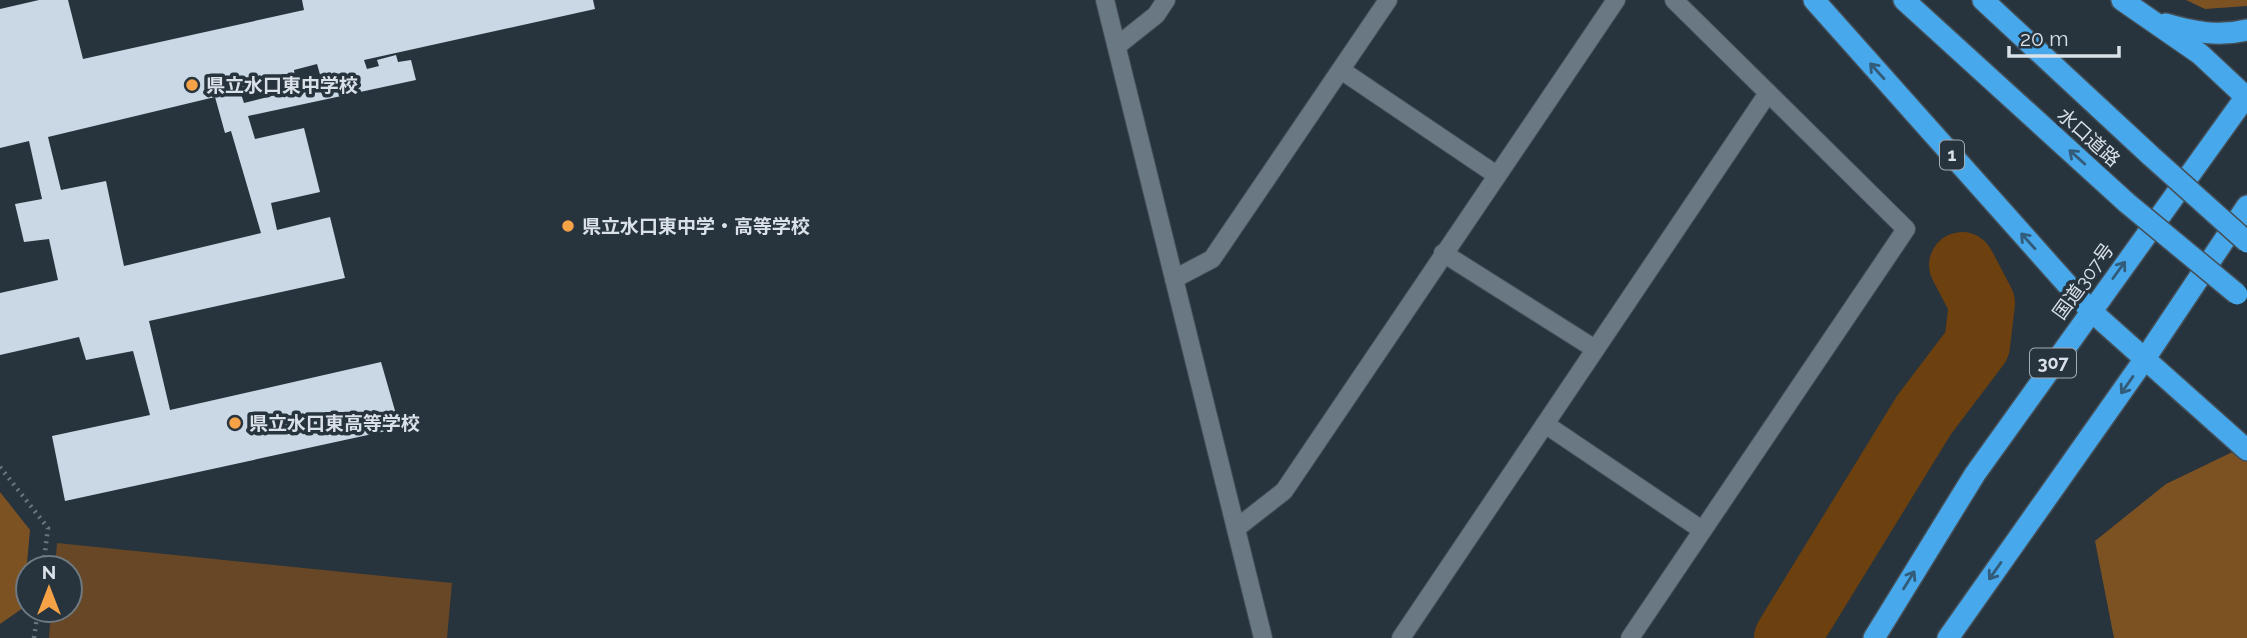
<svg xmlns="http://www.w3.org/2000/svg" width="2247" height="638" font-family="Raleway,'Noto Sans JP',sans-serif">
  <rect width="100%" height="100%" fill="#27333d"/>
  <polygon fill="#684726" points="57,543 452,583 447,638 49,638 51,610 70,610 70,568 55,568"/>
  <g fill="#7d5223">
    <polygon points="2186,0 2247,0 2247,6 2205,9"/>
    <polygon points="2247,445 2247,638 2114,638 2095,541 2166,484"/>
    <polygon points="0,492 30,530 23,608 0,624"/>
  </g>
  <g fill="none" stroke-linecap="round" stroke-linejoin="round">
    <polyline stroke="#6c410f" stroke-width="66" points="1787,638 1924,415 1977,345 1982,303 1962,265"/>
  </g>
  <path fill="#c9d8e4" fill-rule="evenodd" d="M 39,0 L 68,0 L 83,59 L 304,10 L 302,0 L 593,0 L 595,9 L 364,60 L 367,69 L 379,66 L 377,60 L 396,55 L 398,62 L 411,60 L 416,80 L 248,116 L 255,139 L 304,128 L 320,192 L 271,203 L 277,230 L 330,217 L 345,278 L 149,321 L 170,410 L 381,362 L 400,428 L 65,501 L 52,436 L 150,415 L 133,351 L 86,360 L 79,337 L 0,355 L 0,293 L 58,280 L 49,239 L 24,242 L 15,204 L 42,199 L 29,141 L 0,148 L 0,9 ZM 317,64 L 321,78 L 302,84 L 303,88 L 244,103 L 240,91 L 295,77 L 294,70 ZM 215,97 L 225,133 L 231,131 L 261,233 L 124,266 L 106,181 L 61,190 L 48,137 Z"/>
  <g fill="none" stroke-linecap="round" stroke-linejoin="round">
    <defs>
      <g id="minor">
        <polyline points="1105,0 1263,638"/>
        <polyline points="1117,46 1156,15 1166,0"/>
        <polyline points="1341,70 1495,174"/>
        <polyline points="1443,253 1595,349"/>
        <polyline points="1174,279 1212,259 1388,0"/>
        <polyline points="1545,424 1702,530"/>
        <polyline points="1238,527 1284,491 1616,0"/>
        <polyline points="1401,638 1768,93"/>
        <polyline points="1630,638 1906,229 1674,0"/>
      </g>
      <g id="highway">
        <polyline points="1814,0 2090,310 2247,450"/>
        <polyline points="1904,0 2127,203"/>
        <polyline points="1983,0 2151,156"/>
        <polyline points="2122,0 2200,54 2247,98"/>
        <path d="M 2166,24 C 2193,32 2219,37 2247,30"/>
        <polyline points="1874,638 1975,474 2247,95"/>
        <polyline points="1948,638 2144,360 2247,206"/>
      </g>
    </defs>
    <use href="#minor" stroke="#444e56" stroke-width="20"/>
    <use href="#highway" stroke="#444e56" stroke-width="24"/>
    <g stroke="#6b757e" stroke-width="4.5" stroke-dasharray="2 5" stroke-linecap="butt">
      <polyline points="0,467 48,528 43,568"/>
      <polyline points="34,638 38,610"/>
    </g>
    <use href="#minor" stroke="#6a7883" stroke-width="18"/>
    <use href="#highway" stroke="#47a8eb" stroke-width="21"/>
    <defs>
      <g id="highway-bridge">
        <polyline points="2151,156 2247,242"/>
        <polyline points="2127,203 2237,294"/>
      </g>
    </defs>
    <use href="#highway-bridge" stroke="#444e56" stroke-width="24" stroke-linecap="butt"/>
    <use href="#highway-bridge" stroke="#47a8eb" stroke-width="21"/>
  </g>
  <defs><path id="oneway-shaft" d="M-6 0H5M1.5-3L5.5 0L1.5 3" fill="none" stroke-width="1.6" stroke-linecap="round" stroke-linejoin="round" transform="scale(1.75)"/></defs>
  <g stroke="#325c7a">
    <use href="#oneway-shaft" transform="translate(1877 71) rotate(-132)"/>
    <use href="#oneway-shaft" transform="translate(2077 157) rotate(-138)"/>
    <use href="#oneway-shaft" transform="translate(2028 241) rotate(-132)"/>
    <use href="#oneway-shaft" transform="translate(2119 270) rotate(-54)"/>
    <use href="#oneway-shaft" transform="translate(2127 385) rotate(125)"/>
    <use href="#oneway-shaft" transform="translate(1995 571) rotate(125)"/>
    <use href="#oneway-shaft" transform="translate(1909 580) rotate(-58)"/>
  </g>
  <g fill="#f6a247" stroke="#27333d" stroke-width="2.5">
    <circle cx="192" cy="85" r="7"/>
    <circle cx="568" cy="226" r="7"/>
    <circle cx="235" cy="423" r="7"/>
  </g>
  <g text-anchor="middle" stroke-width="7" stroke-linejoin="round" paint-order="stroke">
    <g fill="#27333d" stroke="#a4adb5" stroke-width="2">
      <rect x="1940" y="140.5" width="24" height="29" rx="5"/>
      <rect x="2030" y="348.5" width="46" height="29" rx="5"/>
    </g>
    <g font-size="18" font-weight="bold" fill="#dae1e8">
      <text x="1952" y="161">1</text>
      <text x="2053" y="369">307</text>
    </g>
    <g font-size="19" font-weight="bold" fill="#dae1e8" stroke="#27333d" text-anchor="start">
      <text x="206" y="92">県立水口東中学校</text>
      <text x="582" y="233">県立水口東中学・高等学校</text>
      <text x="249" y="430">県立水口東高等学校</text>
    </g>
    <g font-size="19" fill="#dae1e8" stroke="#27333d">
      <text transform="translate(2089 137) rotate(42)" y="7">水口道路</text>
      <text transform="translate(2083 281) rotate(-54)" y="7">国道307号</text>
    </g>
  </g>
  <g transform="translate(49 589)"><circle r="33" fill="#27333d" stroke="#6f7981" stroke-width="2"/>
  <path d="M0-5L12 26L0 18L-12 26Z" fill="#f6a247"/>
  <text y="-10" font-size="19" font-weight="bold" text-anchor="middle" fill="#dae1e8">N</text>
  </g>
  <path d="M2009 46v10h110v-10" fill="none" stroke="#dae1e8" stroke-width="3.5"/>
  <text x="2020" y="46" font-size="21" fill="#dae1e8" stroke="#27333d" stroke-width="5" paint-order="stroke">20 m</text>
</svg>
